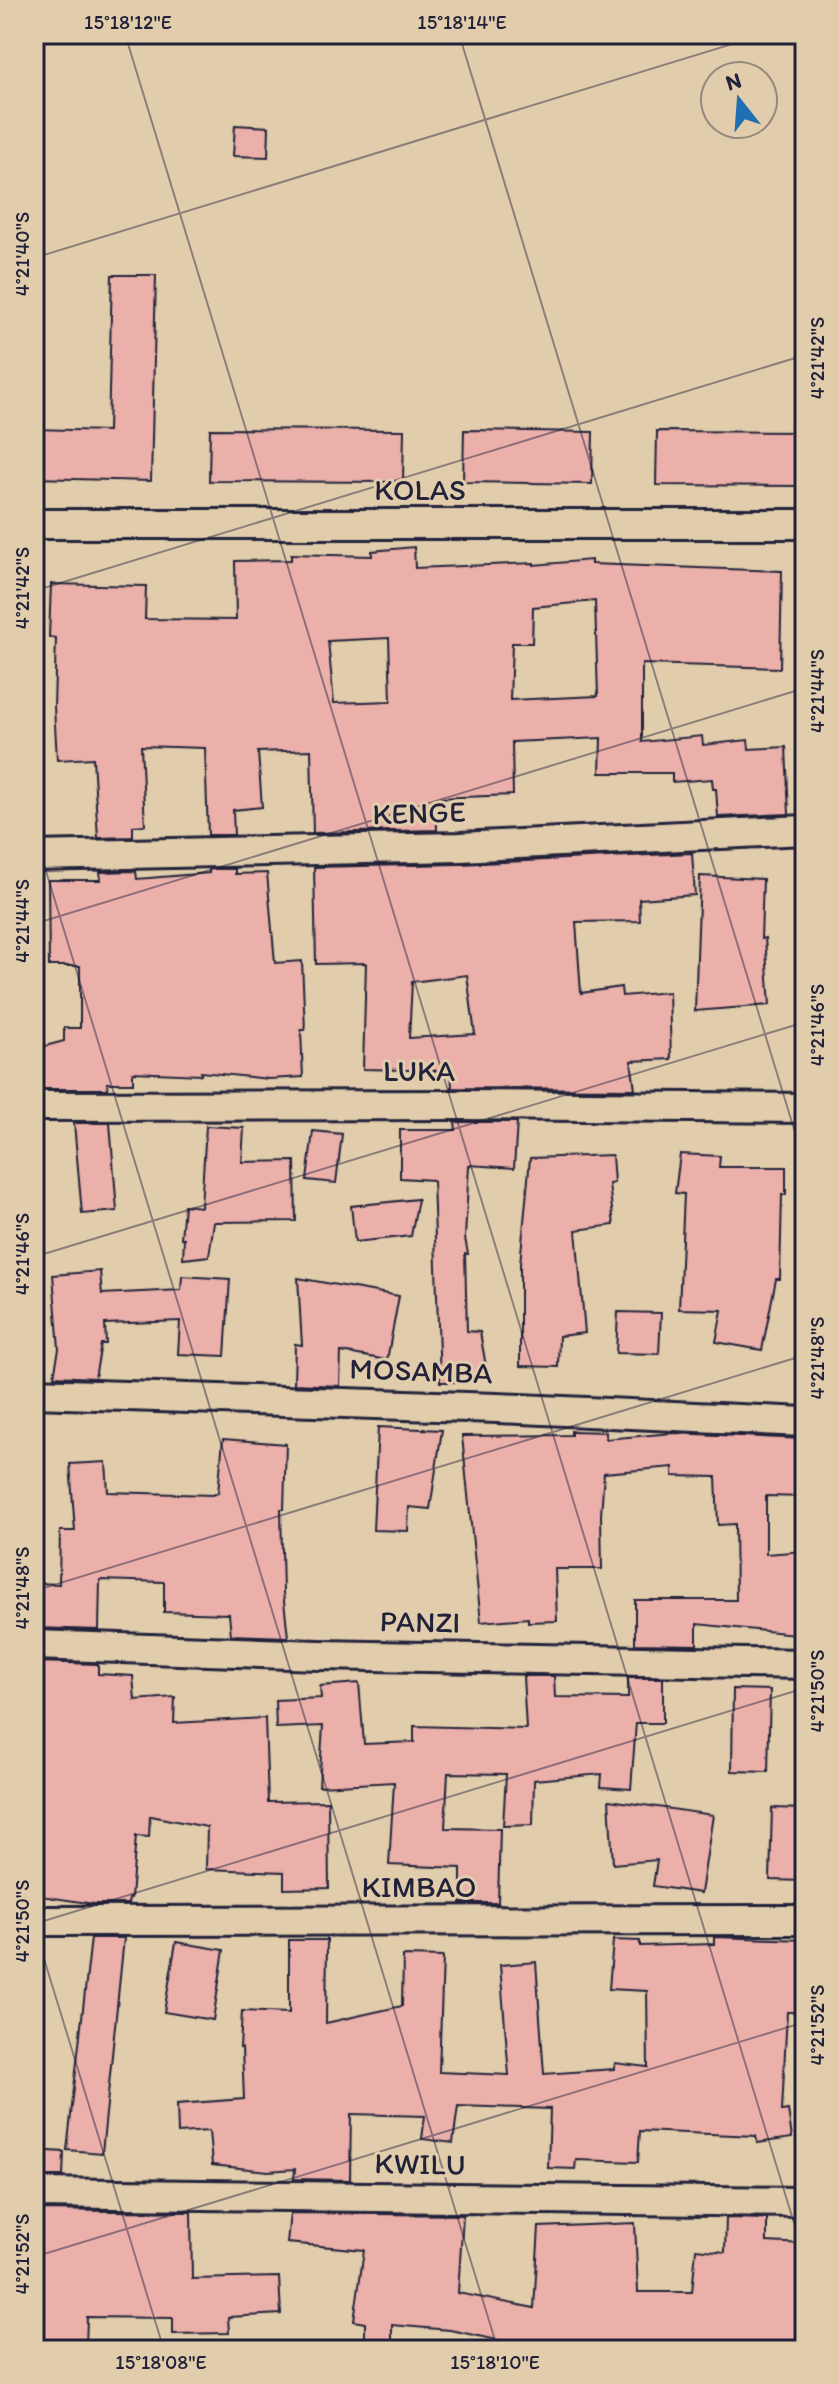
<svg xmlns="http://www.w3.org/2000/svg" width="839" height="2384" font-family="Itim,sans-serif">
  <rect width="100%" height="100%" fill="#e1ccab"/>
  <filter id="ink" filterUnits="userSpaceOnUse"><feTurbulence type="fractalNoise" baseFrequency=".0125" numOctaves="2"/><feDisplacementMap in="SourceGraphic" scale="16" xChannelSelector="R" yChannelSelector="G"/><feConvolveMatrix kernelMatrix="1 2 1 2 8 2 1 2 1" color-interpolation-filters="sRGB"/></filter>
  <g filter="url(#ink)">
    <g fill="#ebb0a9" stroke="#22223b" stroke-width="2" fill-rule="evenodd">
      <polygon points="235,125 269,127 268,157 233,156"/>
      <polygon points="112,275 156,275 151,481 34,478 34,429 108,431"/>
      <polygon points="210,429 404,430 403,482 209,481"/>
      <polygon points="464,430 593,432 592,484 463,482"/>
      <polygon points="657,431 805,432 805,486 656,485"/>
      <path d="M 414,547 L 415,568 L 534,563 L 534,565 L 591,560 L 591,564 L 782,571 L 780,668 L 642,664 L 642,742 L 702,736 L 703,745 L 748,740 L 749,749 L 786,747 L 789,814 L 718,817 L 716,789 L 713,789 L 712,779 L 672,782 L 672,773 L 600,773 L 601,738 L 512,742 L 513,795 L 436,798 L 437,830 L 313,833 L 311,750 L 258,752 L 262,807 L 233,810 L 234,835 L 208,835 L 205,748 L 141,746 L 145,825 L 133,826 L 133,837 L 98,838 L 93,758 L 57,760 L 54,707 L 56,638 L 49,637 L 51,584 L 146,586 L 145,619 L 236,620 L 235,561 L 291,560 L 291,554 L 372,556 L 372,551 ZM 595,601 L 598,696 L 510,700 L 512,643 L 532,643 L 533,607 ZM 389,638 L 391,701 L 334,703 L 328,641 Z"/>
      <path d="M 692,853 L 695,895 L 639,899 L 640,921 L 576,922 L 581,993 L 621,987 L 622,996 L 669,992 L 671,1059 L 631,1061 L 635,1089 L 452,1088 L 451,1071 L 363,1069 L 366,963 L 316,964 L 314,867 L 460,864 ZM 467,975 L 475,1034 L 409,1038 L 412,982 Z"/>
      <polygon points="209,869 235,869 235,874 267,873 275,963 302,961 305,1030 301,1030 303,1077 269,1079 201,1072 201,1075 133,1072 133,1083 107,1083 108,1089 34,1089 34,1049 64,1041 64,1028 80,1028 80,966 49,966 48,880 101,880 100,872 136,871 137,879 209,873"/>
      <polygon points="700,876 763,879 761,939 765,938 770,1005 695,1011"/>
      <polygon points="455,1122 517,1122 514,1168 469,1165 465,1238 468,1254 465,1254 467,1331 480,1332 488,1378 469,1377 469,1382 440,1382 433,1180 400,1178 400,1130 456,1130"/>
      <polygon points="74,1123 110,1123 117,1211 82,1214"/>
      <polygon points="206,1126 244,1128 242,1162 295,1161 296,1221 214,1222 209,1256 183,1259 184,1238 181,1238 184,1205 201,1207"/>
      <polygon points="313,1131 342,1134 336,1183 307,1180"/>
      <polygon points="680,1154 720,1156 719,1167 786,1167 786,1195 782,1195 780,1279 776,1279 762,1350 716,1342 722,1310 679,1309 684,1194 675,1193"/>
      <polygon points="612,1155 614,1183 609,1184 614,1225 576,1230 585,1333 559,1336 558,1367 520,1366 520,1264 530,1158"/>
      <polygon points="418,1199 411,1236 355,1242 351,1206"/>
      <polygon points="100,1271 102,1294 181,1290 182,1276 230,1279 225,1356 178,1354 180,1321 105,1324 106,1344 101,1344 95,1378 54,1376 59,1349 53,1275"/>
      <polygon points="298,1278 399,1296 387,1360 341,1352 340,1386 294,1384 295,1344 302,1345"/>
      <polygon points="618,1312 661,1313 659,1354 616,1353"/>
      <polygon points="378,1427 442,1430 430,1509 409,1507 408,1531 373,1530"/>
      <polygon points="571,1431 606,1432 606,1439 673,1433 805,1439 805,1497 766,1496 766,1554 805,1551 805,1635 697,1624 697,1645 635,1644 635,1600 736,1600 735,1524 718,1525 716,1477 673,1476 673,1467 604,1473 601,1515 602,1569 555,1569 557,1621 528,1622 528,1618 481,1622 462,1436 571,1435"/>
      <polygon points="223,1439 286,1444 284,1509 281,1509 283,1592 288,1637 231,1635 229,1614 164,1612 164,1582 100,1580 99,1630 34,1628 34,1583 59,1584 60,1531 75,1531 70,1464 106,1462 108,1492 213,1495 218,1493"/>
      <polygon points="34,1662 98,1664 98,1674 133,1676 135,1700 175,1697 174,1723 265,1718 268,1802 328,1801 329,1888 284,1889 284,1872 206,1869 207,1827 150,1816 149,1837 136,1836 131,1898 129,1898 128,1904 94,1904 34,1895"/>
      <polygon points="523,1676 554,1676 555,1697 628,1698 628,1678 663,1678 663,1723 636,1723 631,1789 601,1787 602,1774 534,1780 533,1825 503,1826 506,1774 448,1773 445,1828 500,1829 498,1903 461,1903 461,1868 389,1865 394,1782 319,1786 323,1726 276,1728 275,1700 321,1698 320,1686 359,1683 364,1744 414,1742 414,1726 526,1729"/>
      <polygon points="733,1689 770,1690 768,1772 732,1771"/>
      <polygon points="609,1800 713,1815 701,1893 653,1886 657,1860 613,1864"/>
      <polygon points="772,1808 805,1809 805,1881 770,1880"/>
      <polygon points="714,1937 805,1940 805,2012 787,2012 782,2111 788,2110 792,2138 757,2143 756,2136 640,2131 638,2162 576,2160 575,2169 548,2168 550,2109 458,2106 453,2143 422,2139 425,2116 351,2114 350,2180 294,2179 295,2169 268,2171 212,2165 209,2131 178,2133 177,2104 244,2099 242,2048 240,2048 242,2011 289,2013 289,1940 327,1940 326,2023 402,2006 403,1956 443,1957 439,2072 509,2075 500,1965 536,1962 544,2074 614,2069 615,2063 648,2067 647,1991 609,1989 613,1940 640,1941 640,1946 714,1944"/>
      <polygon points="91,1938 124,1938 102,2153 67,2150"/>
      <polygon points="176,1942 224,1950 213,2020 164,2012"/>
      <polygon points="34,2150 64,2152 63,2176 34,2176"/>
      <polygon points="34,2210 191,2212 192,2279 279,2277 281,2314 228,2317 229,2333 173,2334 173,2318 87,2317 86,2348 34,2350"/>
      <polygon points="290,2213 463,2215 458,2293 534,2308 539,2227 635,2223 638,2292 692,2292 696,2249 725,2252 726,2218 767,2219 767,2242 805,2244 805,2350 531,2350 531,2347 450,2330 392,2325 392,2350 365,2350 365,2323 354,2321 364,2250 287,2243"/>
    </g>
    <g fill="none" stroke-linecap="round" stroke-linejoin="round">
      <defs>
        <g id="street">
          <polyline points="34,524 805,524"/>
          <polyline points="34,856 460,847 805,830"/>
          <polyline points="34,1106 466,1105 805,1108"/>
          <polyline points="34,1393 497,1408 805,1422"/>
          <polyline points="34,1645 319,1655 805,1664"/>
          <polyline points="34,1921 805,1920"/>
          <polyline points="34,2193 805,2202"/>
        </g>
      </defs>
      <use href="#street" stroke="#22223b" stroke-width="34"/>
      <use href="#street" stroke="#e1ccab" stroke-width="28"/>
    </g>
  </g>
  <path fill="none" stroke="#22223b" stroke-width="2" stroke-opacity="0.45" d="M 125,34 L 805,2259M 459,34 L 805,1165M 794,34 L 805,71M 34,258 L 765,34M 34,591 L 805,355M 34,832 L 498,2350M 34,924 L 805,688M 34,1257 L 805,1022M 34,1591 L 805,1355M 34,1924 L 805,1688M 34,1926 L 164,2350M 34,2257 L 805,2022"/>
  <g text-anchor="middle" stroke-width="6" stroke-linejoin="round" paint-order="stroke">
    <g font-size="30" fill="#22223b" stroke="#e1ccab">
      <text x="420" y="500">KOLAS</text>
      <text transform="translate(419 813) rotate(-2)" y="10">KENGE</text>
      <text x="419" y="1081">LUKA</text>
      <text transform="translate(421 1371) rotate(2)" y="10">MOSAMBA</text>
      <text transform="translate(420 1622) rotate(1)" y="10">PANZI</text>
      <text x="419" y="1897">KIMBAO</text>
      <text transform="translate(420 2164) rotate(1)" y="10">KWILU</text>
    </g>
  </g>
  <rect width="839" height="2384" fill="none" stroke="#e1ccab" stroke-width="88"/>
  <g transform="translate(739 100) rotate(343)"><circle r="38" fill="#e1ccab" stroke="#95887e" stroke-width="2"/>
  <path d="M0-6L14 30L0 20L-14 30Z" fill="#1f6fb2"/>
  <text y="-12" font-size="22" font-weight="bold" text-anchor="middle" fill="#22223b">N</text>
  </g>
  <rect x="44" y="44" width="751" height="2296" fill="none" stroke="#22223b" stroke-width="3"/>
  <g font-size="20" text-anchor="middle" fill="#22223b">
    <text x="128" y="29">15°18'12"E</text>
    <text x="462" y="29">15°18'14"E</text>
    <text transform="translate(22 254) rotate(-90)" y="7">4°21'40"S</text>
    <text transform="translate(817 358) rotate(-90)" y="7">4°21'42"S</text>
    <text transform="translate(22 588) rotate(-90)" y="7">4°21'42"S</text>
    <text transform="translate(817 691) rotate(-90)" y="7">4°21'44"S</text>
    <text transform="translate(22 921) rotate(-90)" y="7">4°21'44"S</text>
    <text transform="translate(817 1025) rotate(-90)" y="7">4°21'46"S</text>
    <text transform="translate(22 1254) rotate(-90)" y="7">4°21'46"S</text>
    <text transform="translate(817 1358) rotate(-90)" y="7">4°21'48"S</text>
    <text transform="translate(22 1588) rotate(-90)" y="7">4°21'48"S</text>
    <text transform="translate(817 1691) rotate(-90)" y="7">4°21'50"S</text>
    <text transform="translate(22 1921) rotate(-90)" y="7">4°21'50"S</text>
    <text transform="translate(817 2025) rotate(-90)" y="7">4°21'52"S</text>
    <text transform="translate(22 2254) rotate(-90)" y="7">4°21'52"S</text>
    <text x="161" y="2369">15°18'08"E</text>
    <text x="495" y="2369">15°18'10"E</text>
  </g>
</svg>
